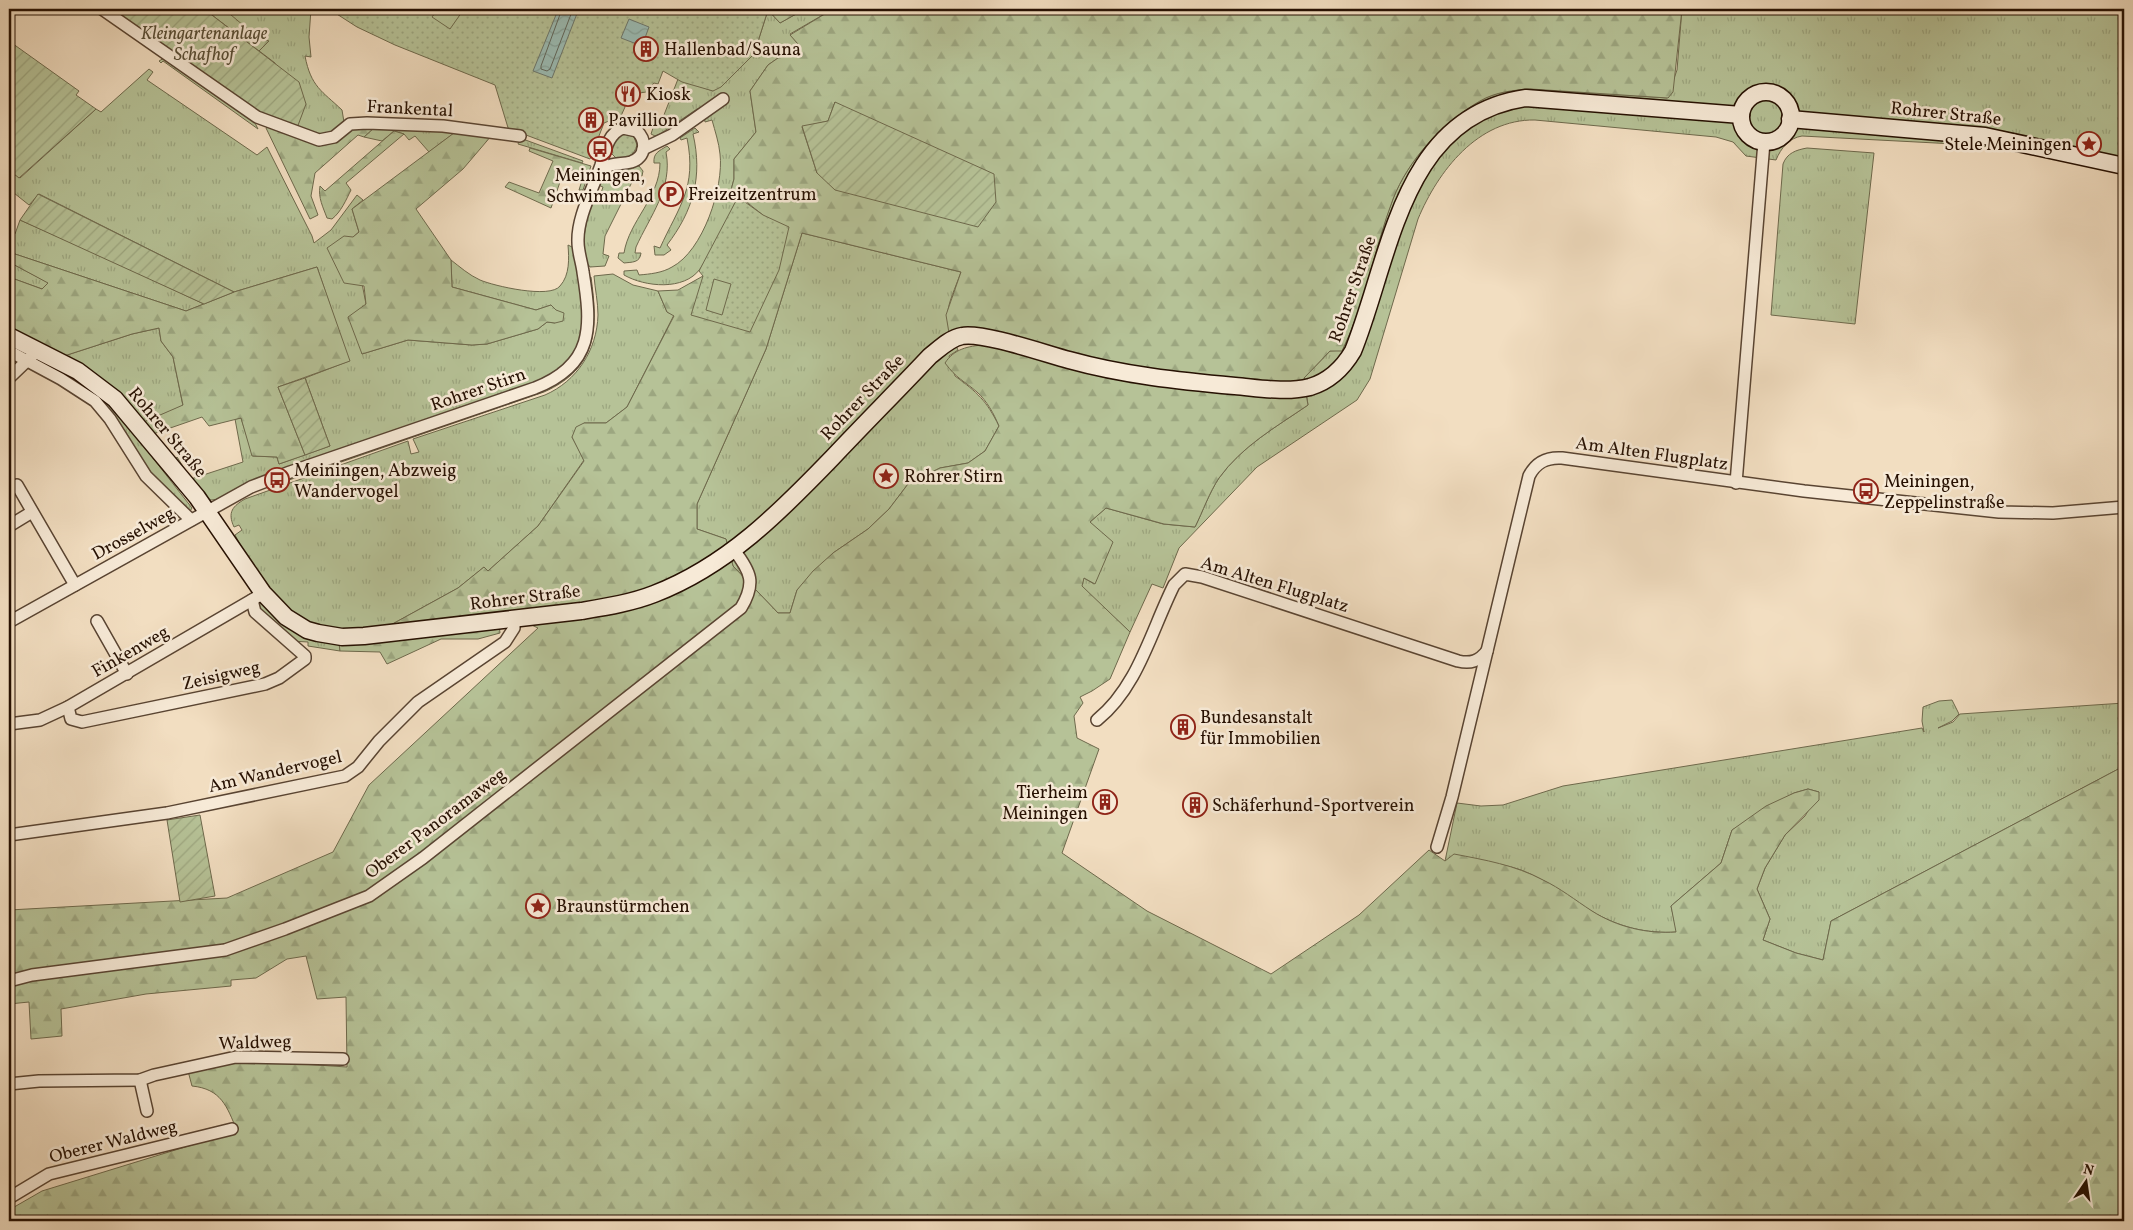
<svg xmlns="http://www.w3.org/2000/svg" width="2133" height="1230" font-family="Vollkorn,serif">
  <defs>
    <pattern id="grass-tufts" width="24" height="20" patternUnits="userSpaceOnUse" patternTransform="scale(1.25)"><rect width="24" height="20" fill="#b6c297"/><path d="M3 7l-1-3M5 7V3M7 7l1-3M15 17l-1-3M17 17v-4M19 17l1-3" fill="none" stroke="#9ca680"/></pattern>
    <pattern id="forest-firs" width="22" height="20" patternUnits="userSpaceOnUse" patternTransform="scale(1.25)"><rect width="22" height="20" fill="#b6c297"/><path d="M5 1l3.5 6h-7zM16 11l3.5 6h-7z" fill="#9ca680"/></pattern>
    <pattern id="park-dots" width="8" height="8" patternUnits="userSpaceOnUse" patternTransform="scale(1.25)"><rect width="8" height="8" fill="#b6c297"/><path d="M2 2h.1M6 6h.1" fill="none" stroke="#9ca680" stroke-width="1.8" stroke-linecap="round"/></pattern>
    <pattern id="garden-furrows" width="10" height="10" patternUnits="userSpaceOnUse" patternTransform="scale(1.25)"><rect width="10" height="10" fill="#b6c297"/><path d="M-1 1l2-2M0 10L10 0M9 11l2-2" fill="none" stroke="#9ca680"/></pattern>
    <pattern id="water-waves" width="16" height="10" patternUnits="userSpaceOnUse" patternTransform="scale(1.25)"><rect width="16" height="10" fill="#9bbcb4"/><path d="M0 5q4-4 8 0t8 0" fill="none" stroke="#85a199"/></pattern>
  </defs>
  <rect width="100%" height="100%" fill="#f2dec1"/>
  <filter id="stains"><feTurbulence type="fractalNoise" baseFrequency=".004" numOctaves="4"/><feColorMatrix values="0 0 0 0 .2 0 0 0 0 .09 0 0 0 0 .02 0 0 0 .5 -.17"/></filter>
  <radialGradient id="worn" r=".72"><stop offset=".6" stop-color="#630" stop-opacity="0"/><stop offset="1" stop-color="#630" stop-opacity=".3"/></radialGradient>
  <g fill="url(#grass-tufts)" stroke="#6e694c">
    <path d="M 204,9 L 311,9 L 309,37 L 311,57 L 305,56 C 311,87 322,91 342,110 L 344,122 L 325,137 L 297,128 L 275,63 Z"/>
    <path d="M 805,9 L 833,9 L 790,34 L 798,44 L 768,65 L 750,91 L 756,132 L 734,159 L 734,179 L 731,190 L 738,197 C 726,221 715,248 700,269 C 684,291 645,287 624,275 L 624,271 L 637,270 L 639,275 C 650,274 662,273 672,267 C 703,251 724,187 720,154 C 719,143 715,131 712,120 L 705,122 L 703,108 L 697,109 L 660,134 L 655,136 L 651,134 L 654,125 L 656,126 L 659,119 L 662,120 L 678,79 L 713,91 L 754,54 L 768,10 L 780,23 Z"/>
    <path d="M 1682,9 L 2124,9 L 2124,172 L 2008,149 L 1974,145 L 1802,136 C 1789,138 1781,148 1776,160 L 1746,156 L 1733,142 L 1716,137 L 1535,120 C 1478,119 1438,171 1418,219 L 1370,379 L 1357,400 L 1257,467 L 1179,548 L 1163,588 L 1152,584 L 1130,632 L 1081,586 L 1084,578 L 1094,584 L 1090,522 L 1106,508 L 1163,524 L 1195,527 C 1203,511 1209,493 1219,478 C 1242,446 1276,427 1308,405 L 1304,378 L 1330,351 L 1342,350 C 1366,302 1373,249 1393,199 C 1408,160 1443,122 1480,101 C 1495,92 1513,90 1531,89 L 1667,98 L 1677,70 Z"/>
    <polygon points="164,58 253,119 258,129 163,61 161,63 159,61"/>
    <path d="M 149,69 L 153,72 L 147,80 L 257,155 L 267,147 L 312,236 L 314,243 L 331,230 L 357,195 L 363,200 L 352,209 L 359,232 L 353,237 L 366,304 L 362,354 L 408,340 L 472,345 L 487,344 L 538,329 L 547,322 L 555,323 L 556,310 L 551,305 L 536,310 L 452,287 L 451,260 C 460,267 469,275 480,280 C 494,286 550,299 560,286 C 570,275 569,258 568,245 L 574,248 C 579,280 595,336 568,362 C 561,369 551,374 543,380 L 220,499 L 211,500 L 205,497 L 175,460 L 177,457 L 191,479 L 243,462 L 235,419 L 241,418 L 253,456 L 277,457 L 279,464 L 330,446 L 305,378 L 349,361 L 317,267 L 234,292 L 39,194 L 29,205 L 9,189 L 9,170 L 20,178 L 96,109 L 101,112 Z"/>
    <polygon points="376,126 458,130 429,152 415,136 409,140 404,134 394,131 382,141 364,137"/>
    <path d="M 695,128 L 699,132 L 693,134 C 703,177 693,211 667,245 L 671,250 L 664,255 L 655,255 L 654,246 L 660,248 C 679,206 697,188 687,138 L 681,140 L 680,138 Z"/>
    <polygon points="520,138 583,161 582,163 518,144"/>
    <path d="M 667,146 L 670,149 L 666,152 C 673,188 650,216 636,247 L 635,253 L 641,253 C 640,263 632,262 624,263 L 618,258 L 619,253 L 624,253 C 629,221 660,197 660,163 L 654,163 C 653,153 659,151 667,146 Z"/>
    <path d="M 1807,148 L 1874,153 L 1855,324 L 1771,315 L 1783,164 C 1787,153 1796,150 1807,148 Z"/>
    <path d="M 639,166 L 643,171 L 642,176 L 636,174 L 605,236 L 603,254 L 609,256 L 605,266 L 590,267 C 575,250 590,210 595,191 L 601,193 L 603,187 L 598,185 C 610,164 618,170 639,166 Z"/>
    <polygon points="20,220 95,253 204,304 186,311 9,252 9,233 15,234"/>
    <path d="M 802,233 L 961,272 C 948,308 940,314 958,350 L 949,356 L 955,376 C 978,393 986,400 999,426 L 985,451 L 968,463 L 940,468 L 908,484 L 889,509 L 868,529 L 833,553 L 797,590 L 790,613 L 778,613 L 733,566 L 726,539 L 697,529 L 697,504 L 766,349 Z"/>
    <polygon points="9,262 49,283 42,289 9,277"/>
    <path d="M 613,274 L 633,285 L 658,291 L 667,312 L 674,315 L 627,407 L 606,423 L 584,423 L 572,437 L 584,460 L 538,526 L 488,571 L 484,567 L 458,588 L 387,627 L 342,630 L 312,624 L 292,614 L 254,570 L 235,535 L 242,530 L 239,525 L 234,527 C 227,512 233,506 245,499 L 408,441 L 411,454 L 419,452 L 413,439 L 545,395 C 577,381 597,350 598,315 C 598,302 595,289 594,276 Z"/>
    <path d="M 591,277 C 598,328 598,368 544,392 L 289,480 L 288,476 L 548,388 L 582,355 L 588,279 Z"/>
    <path d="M 159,328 L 161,341 L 173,357 L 183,406 L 144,422 C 117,394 100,374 64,356 L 132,334 Z"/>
    <polygon points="40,358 54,364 109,402 192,508 189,513 156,483 120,430 39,361"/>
    <polygon points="262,601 339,643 340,651 308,646 308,642 291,641 264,617 258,606"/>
    <path d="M 1952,700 L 1959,714 L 1952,721 L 1938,728 L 1953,722 L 1960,714 L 2124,703 L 2124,766 L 1831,921 L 1823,960 L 1796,953 L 1763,940 L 1770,919 L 1757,889 L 1765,868 L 1785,835 L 1805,816 L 1819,792 L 1808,789 L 1794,793 L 1732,830 L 1721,863 L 1671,906 L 1677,932 C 1647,934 1619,927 1593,912 C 1568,897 1548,880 1521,870 C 1496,861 1471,862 1445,861 L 1457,803 L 1481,806 L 1503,805 L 1563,786 L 1922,728 L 1924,732 L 1922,721 L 1923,707 L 1939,701 Z"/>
  </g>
  <g fill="url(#forest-firs)" stroke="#6e694c" fill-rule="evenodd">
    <polygon points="204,9 224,9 257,37 269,41 259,51"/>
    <polygon points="728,9 805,9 780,23 768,10"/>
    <path d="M 833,9 L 1682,9 L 1673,92 L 1668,98 L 1531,89 C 1514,90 1495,92 1480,101 C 1443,122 1408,160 1393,199 C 1374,249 1366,302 1342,351 L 1330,351 L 1304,378 L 1305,381 L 1287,383 L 1169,374 L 949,333 L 946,315 L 961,272 L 802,233 L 766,349 L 697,504 L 697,529 L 726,539 L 733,566 L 778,613 L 790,613 L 797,590 L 813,571 L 833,553 L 868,529 L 889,509 L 908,484 L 940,468 L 968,463 L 985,451 L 999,426 C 994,414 987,401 977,392 C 963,380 957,379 945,363 C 954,349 968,346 984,345 L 1065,366 L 1306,394 L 1308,405 C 1276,427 1242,446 1219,478 C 1209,493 1203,511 1195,527 L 1164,524 L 1106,508 L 1090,522 L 1113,542 L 1095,584 L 1084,578 L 1082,586 L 1130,632 L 1110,679 L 1092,691 L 1080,697 L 1083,703 L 1074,716 L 1077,738 L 1099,749 L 1062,853 L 1147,911 L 1271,974 L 1359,915 L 1429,850 L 1445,861 L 1454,854 C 1485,860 1515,865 1543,880 C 1560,888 1575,900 1592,911 C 1617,927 1647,934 1676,932 L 1671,906 L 1721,863 L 1732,830 L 1766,806 L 1794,793 L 1808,789 L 1819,792 L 1819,800 L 1785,835 L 1765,868 L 1757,889 L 1770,919 L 1763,940 L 1796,953 L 1823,960 L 1831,921 L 2124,766 L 2124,1221 L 9,1221 L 9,1210 L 42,1191 L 237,1131 C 227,1106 221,1089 192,1086 L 188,1071 L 225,1063 L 286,1063 L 347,1067 L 346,997 L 317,999 L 306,956 L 287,959 L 256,978 L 231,980 L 231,986 L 146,994 L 61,1009 L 62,1036 L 31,1039 L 29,1002 L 9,1004 L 9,910 L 227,898 L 333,852 L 369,785 L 538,628 L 506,613 L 387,627 L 458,588 L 484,567 L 488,571 L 538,526 L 584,461 L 572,437 L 576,427 L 584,423 L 606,423 L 627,407 L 674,316 L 667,312 L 658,291 L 678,290 L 703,276 L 763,215 L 731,190 L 734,179 L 734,159 L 756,132 L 750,91 L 768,65 L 798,44 L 790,35 ZM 835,102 L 817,173 L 802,127 L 828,121 Z"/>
    <polygon points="271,123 319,144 354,127 376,126 364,137 358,135 315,173 311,196 318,215 310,219 266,128"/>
    <polygon points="458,130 492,135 463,169 416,209 451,260 452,287 536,310 551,305 556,310 564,313 563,321 555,323 547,322 538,329 487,344 472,345 408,340 362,354 348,317 366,304 364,286 344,283 327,248 344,236 353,237 359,232 352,209"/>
    <path d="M 394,131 L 404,134 L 346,183 L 351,190 C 346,200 341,212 332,219 L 327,218 C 323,207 318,198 320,186 L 325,191 Z"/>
    <polygon points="530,148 591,166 583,190 579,190 584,174 568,169 560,182 551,208 505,187 509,182 539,193 553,161 529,151"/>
    <polygon points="9,252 186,311 234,292 317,267 350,361 278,387 305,455 279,464 277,457 252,456 241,418 209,426 202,417 153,434 144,422 183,405 173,357 161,341 159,328 132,334 64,356 9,329 9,277 42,289 48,283 9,262"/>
    <polygon points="499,624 500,633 478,639 441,639 387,664 380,652 340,651 339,643"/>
  </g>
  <g fill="url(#park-dots)" stroke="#6e694c">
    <polygon points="329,9 767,9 768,10 754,54 721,87 713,91 682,82 663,71 658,84 654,83 646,92 633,94 631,101 624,103 625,107 621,116 604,123 590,159 526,135 524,132 509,131 495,85 395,45 357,27"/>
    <path d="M 624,133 L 634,137 L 637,145 C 634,156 627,158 617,159 L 611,153 C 611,144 616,137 624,133 Z"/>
    <polygon points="738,197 763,215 789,227 779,270 750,332 691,315 703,276 699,271"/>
  </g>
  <g fill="url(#garden-furrows)" stroke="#6e694c">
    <polygon points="111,9 204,9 299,82 306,104 297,128 258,113"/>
    <polygon points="9,41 79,91 76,95 96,109 19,178 9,170"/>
    <polygon points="835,102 994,174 996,202 978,227 835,190 817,173 802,126 828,121"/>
    <polygon points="38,194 234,292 204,304 20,220"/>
    <polygon points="305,378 330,446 305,455 278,387"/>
    <polygon points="200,815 215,896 180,902 167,820"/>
  </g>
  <g fill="#b6c297" stroke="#6e694c">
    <polygon points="438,9 464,9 450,29 432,17"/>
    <polygon points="714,279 731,284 722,315 706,310"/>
  </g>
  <g fill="url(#water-waves)" stroke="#6c776d">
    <polygon points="556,9 572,9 578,11 552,78 533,71 558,10"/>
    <polygon points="629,19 649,27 642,46 621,38"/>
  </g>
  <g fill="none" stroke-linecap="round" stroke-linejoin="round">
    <polyline stroke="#60665b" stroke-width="1" points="562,9 541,66 541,69 547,71 550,69 573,9"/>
    <defs>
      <g id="street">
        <polyline points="102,9 257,117 319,140 334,137 350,124 367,123 443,126 520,136"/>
        <polyline points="643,149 672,135 723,99"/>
        <polyline points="9,351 61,379 95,401 110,419 146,476 191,520"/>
        <polyline points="9,378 33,355"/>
        <polyline points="1736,483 1764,142"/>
        <polyline points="17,485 75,585"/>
        <polyline points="9,526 32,512"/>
        <polyline points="97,621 127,674"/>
        <path d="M 9,622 L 251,487 L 290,472 L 535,388 C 594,365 592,327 583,272 C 582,263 578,252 578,242 C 577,217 593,189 601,165 C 605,151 608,133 623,128 L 637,131 C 647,141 646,157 631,162 C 624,164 618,163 611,165 C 607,166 602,171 598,174"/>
        <polyline points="68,707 71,719 82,722 265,684 279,678 305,659 305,656 255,612 252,600"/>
        <path d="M 1097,720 C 1138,687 1151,631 1174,585 L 1185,574 L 1202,577 L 1458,661 C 1471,664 1479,661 1487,651"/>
        <polyline points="9,724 40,720 68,707 257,597"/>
        <polyline points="9,835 167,813 345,776 358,767 379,741 418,702 505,642 514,628 514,618"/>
        <path d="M 1437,847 L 1452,797 L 1529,476 C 1536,462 1547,457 1562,458 L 1804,491 L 1999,512 L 2053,513 L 2124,507"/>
        <path d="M 9,981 L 32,975 L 225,950 L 285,929 L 369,896 L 423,858 L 741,608 C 756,583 751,572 734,550"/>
        <polyline points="140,1080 147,1111"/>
        <polyline points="9,1084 39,1081 140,1080 154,1075 236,1057 343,1059"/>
        <polyline points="9,1198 49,1174 232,1129"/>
      </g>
      <g id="secondary">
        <circle cx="1766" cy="117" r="25"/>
        <polyline points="1790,119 1985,136 2124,166"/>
        <path d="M 9,336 L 78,371 L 115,399 L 197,497 L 263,593 L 286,617 L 307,630 L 318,633 L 342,637 L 364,636 L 581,611 C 605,607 631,603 654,594 C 727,566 780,512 833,457 C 865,423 898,390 930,356 C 939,349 950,338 962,336 C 983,332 1046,354 1069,360 C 1123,375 1179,381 1235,386 C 1259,388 1286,393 1310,387 C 1330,381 1343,368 1353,351 C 1391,257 1401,116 1526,98 L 1741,115"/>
      </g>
    </defs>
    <use href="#street" stroke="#594432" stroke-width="14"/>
    <use href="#secondary" stroke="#261002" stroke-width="19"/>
    <use href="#street" stroke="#f7ead7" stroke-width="11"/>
    <use href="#secondary" stroke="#f7ead7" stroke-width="16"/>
  </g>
  <defs>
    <symbol id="building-ring" viewBox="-11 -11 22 22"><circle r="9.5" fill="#f7ead7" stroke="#8f2418" stroke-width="1.5"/><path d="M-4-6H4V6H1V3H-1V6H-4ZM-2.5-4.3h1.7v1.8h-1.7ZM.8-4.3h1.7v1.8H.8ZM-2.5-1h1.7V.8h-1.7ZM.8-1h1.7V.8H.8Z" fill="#8f2418"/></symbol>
    <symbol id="restaurant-ring" viewBox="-11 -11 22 22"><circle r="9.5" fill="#f7ead7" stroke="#8f2418" stroke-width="1.5"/><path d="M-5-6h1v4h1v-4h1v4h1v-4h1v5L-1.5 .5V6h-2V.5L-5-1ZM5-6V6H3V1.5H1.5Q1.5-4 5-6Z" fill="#8f2418"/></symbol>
    <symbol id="sight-ring" viewBox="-11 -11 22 22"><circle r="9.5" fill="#f7ead7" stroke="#8f2418" stroke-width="1.5"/><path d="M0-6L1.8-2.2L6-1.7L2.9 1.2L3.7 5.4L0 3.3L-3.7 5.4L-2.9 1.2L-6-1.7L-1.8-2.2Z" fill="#8f2418"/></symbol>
    <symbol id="bus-ring" viewBox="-11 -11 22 22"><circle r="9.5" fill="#f7ead7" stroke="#8f2418" stroke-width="1.5"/><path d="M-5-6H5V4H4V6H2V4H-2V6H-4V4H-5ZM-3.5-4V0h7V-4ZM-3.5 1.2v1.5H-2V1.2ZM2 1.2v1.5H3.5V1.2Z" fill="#8f2418"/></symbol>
    <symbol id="parking-ring" viewBox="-11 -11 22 22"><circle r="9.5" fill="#f7ead7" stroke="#8f2418" stroke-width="1.5"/><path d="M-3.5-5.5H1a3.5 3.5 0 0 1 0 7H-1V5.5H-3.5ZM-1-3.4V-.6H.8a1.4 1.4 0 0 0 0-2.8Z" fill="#8f2418"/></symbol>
  </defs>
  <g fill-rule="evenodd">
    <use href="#building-ring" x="632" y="35" width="28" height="28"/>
    <use href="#restaurant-ring" x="614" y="80" width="28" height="28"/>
    <use href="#building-ring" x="577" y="106" width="28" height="28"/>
    <use href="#sight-ring" x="2075" y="130" width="28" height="28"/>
    <use href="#bus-ring" x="586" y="135" width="28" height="28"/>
    <use href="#parking-ring" x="657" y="180" width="28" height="28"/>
    <use href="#sight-ring" x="872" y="462" width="28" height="28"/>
    <use href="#bus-ring" x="263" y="466" width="28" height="28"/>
    <use href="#bus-ring" x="1852" y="477" width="28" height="28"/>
    <use href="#building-ring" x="1169" y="713" width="28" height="28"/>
    <use href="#building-ring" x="1091" y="788" width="28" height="28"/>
    <use href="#building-ring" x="1181" y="791" width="28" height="28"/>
    <use href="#sight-ring" x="524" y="892" width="28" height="28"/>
  </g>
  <g text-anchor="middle" stroke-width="5" stroke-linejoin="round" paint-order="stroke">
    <g font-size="18" font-style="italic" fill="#584e36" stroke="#f7ead7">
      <text x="204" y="39">Kleingartenanlage<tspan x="204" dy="21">Schafhof</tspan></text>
    </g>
    <g font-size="18" fill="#261002" stroke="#f7ead7" text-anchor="start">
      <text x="664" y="55">Hallenbad/Sauna</text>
      <text x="646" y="100">Kiosk</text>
      <text x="608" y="126">Pavillion</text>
      <text x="2072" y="150" text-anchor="end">Stele Meiningen</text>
      <text x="600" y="181" text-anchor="middle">Meiningen,<tspan x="600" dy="21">Schwimmbad</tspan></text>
      <text x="688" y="200">Freizeitzentrum</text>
      <text x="294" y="476">Meiningen, Abzweig<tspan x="294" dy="21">Wandervogel</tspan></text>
      <text x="904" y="482">Rohrer Stirn</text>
      <text x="1884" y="487">Meiningen,<tspan x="1884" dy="21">Zeppelinstraße</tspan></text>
      <text x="1200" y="723">Bundesanstalt<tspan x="1200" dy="21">für Immobilien</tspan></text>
      <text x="1088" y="798" text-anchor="end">Tierheim<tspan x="1088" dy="21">Meiningen</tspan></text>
      <text x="1212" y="811">Schäferhund-Sportverein</text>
      <text x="556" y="912">Braunstürmchen</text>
    </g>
    <g font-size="18" fill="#261002" stroke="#f7ead7">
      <text transform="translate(410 108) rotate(3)" y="6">Frankental</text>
      <text transform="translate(1946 113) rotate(6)" y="6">Rohrer Straße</text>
      <text transform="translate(1352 289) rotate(-71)" y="6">Rohrer Straße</text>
      <text transform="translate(478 389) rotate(-19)" y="6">Rohrer Stirn</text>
      <text transform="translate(862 397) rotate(-46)" y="6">Rohrer Straße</text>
      <text transform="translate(168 432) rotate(50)" y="6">Rohrer Straße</text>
      <text transform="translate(1652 453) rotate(8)" y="6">Am Alten Flugplatz</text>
      <text transform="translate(133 533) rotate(-29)" y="6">Drosselweg</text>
      <text transform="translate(1275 584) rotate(17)" y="6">Am Alten Flugplatz</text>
      <text transform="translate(525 597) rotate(-7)" y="6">Rohrer Straße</text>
      <text transform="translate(130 651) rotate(-30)" y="6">Finkenweg</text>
      <text transform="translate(221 675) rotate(-13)" y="6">Zeisigweg</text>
      <text transform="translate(275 771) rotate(-13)" y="6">Am Wandervogel</text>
      <text transform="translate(435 823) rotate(-37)" y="6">Oberer Panoramaweg</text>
      <text transform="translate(255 1042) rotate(-2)" y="6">Waldweg</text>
      <text transform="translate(113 1141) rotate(-14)" y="6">Oberer Waldweg</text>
    </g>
  </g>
  <rect width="2133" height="1230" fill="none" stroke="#f2dec1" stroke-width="30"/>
  <rect x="10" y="10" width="2113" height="1210" fill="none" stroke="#261002" stroke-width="2.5"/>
  <rect x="15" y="15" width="2103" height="1200" fill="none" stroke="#261002"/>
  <g transform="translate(2086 1182) rotate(13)" stroke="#f7ead7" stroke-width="4" paint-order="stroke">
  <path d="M0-4L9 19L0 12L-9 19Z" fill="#261002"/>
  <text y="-8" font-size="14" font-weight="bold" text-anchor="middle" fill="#261002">N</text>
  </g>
  <rect width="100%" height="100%" filter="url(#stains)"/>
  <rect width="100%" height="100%" fill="url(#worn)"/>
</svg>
